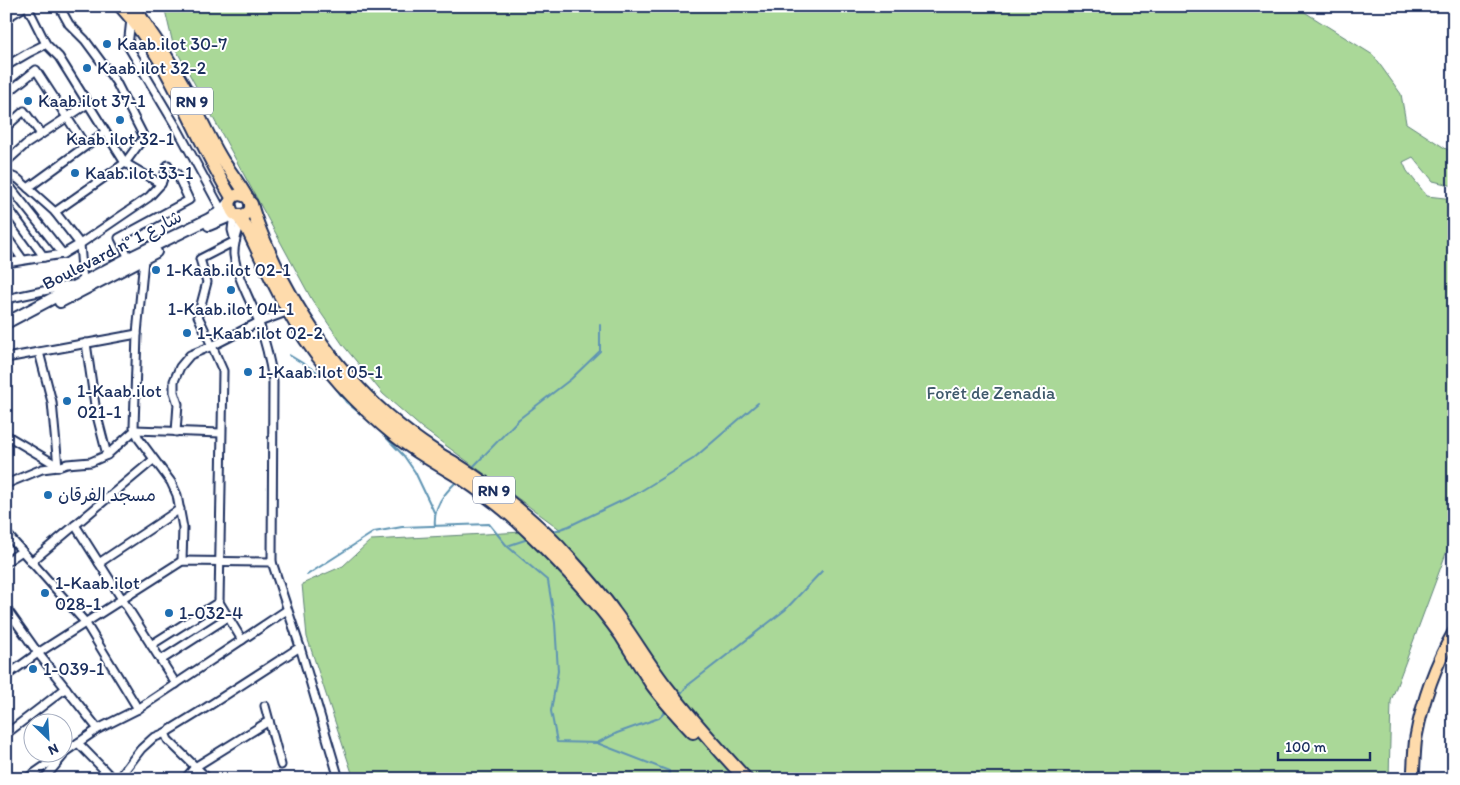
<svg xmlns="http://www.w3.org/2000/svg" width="1460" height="785" font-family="Itim,'Playpen Sans Arabic',sans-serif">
  <rect width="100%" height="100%" fill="#fff"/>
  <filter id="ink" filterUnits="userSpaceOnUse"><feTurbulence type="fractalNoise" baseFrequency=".02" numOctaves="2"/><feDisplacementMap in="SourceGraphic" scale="10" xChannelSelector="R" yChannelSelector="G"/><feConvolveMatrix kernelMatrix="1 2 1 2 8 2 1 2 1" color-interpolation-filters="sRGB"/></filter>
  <g filter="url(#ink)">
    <polygon fill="#aad898" stroke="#62847b" points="164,6 1295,6 1373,55 1401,94 1406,123 1454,154 1454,186 1433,181 1413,157 1403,162 1407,171 1427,196 1454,199 1454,492 1452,497 1448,548 1391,701 1389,779 354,779 307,637 302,584 343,566 371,540 561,530 422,428 383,394 343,345 312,300 173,44"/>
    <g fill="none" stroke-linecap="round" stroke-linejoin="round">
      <g stroke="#5e94b3" stroke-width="2">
        <polyline points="289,355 329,379 346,402 373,424 404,456 415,472 435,514"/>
        <polyline points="472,468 519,419 571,379 600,351 600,325"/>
        <path d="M 435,526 C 433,506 444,494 457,481"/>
        <polyline points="551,532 569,526 636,494 693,459 758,403"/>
        <polyline points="507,546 528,539"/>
        <polyline points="307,575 374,532 402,527 489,524 507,546 548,581 555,623 558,671 551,711 557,742 597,743 669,771 670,779"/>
        <polyline points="679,696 687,686 785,610 822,571"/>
        <polyline points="597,743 617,733 659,718 666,711"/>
      </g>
      <defs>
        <g id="street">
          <polyline points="27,6 46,44 59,57 125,163 161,184"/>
          <polyline points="6,18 26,6"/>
          <polyline points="131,19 128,46 177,128 222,211"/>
          <polyline points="6,66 30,52 46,44"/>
          <polyline points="6,94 36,70 85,145"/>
          <polyline points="6,127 24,111 41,134"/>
          <polyline points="6,162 25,145 89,103"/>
          <polyline points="6,174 18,179 55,212 80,244 83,282"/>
          <polyline points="6,182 63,254"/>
          <polyline points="28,188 105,132"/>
          <polyline points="6,205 44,257"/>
          <polyline points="55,212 125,163 144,137 116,82 85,40 69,24 59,6"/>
          <polyline points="234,214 232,230 235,241"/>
          <path d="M 241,221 C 238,232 233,244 234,255 C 237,278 250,299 258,320 C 265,340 270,360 273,381 L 272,562 L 300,647 L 339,779"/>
          <polyline points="6,236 23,260"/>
          <polyline points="235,241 200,259 207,282 198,316 212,346 223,371 219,602 242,640"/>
          <polyline points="129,258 119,238 189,200 177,174"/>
          <polyline points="144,259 137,334 134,427 139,439 171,482 177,495 183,528 182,561"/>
          <polyline points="6,263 63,254 80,244 149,197 161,184 168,165"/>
          <polyline points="6,299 71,285"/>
          <polyline points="86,343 96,412 107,455"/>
          <polyline points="39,352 52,402 58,467"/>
          <polyline points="6,358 137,334"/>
          <polyline points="176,432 178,404 174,392 174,381 180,367 190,355 212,346 259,322 289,311"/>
          <polyline points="6,435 58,466"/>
          <polyline points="6,484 42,469 58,467 67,464 91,462 107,455 135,430 221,433"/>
          <polyline points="75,525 176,684"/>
          <polyline points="6,533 85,622 138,709"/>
          <polyline points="6,562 22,551"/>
          <polyline points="31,562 153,460"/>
          <polyline points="99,563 180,509"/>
          <polyline points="6,608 38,653 98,729"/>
          <polyline points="151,645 219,602"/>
          <polyline points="161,660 228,617"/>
          <polyline points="6,676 38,653 182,561 272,562"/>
          <polyline points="265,706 281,765"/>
          <polyline points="165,733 168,740 208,779"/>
          <polyline points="6,734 66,688"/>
          <polyline points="78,743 113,779"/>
          <polyline points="26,779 98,729 138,709 287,610"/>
          <polyline points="44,779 63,756"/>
          <polyline points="118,779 141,749 153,738 165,733 204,709 300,647"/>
          <polyline points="185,779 195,767 269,721"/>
        </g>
        <g id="secondary">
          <polyline points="209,225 228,217 232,212"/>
          <polyline points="60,302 156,252"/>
          <polyline points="6,323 129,258 209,219 222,211 230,201"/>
        </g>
        <g id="primary">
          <path d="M 120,6 C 171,61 193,136 232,198"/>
          <path d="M 133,6 C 140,14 146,25 152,34 C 164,51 174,69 184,86 C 198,111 208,137 223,161 C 228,168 251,200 251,206 C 250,215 241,217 234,214 C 224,201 235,189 248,198"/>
          <path d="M 1413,779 C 1414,765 1414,750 1416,737 C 1423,699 1435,665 1454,632"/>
        </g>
        <g id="highway">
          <path d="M 251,204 C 258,230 270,255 282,279 C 319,349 366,407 434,451 C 440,455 447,459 454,463 C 492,487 528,515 559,547 C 578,568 598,589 614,612 C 633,637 648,664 667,688 C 692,720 718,749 746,779"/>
          <path d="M 238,216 L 248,230 C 263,261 278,294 296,324 C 319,364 360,407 396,436 C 416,452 438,464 460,477 C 484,493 507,510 528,531 C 561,563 594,597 621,635 C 631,651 641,667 651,683 C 664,701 678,716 693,732"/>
        </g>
      </defs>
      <use href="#street" stroke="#1b2f5e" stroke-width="11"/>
      <use href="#secondary" stroke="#1b2f5e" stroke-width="14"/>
      <use href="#primary" stroke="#1b2f5e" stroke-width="15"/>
      <use href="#highway" stroke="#1b2f5e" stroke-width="16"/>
      <use href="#street" stroke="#fff" stroke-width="7"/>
      <use href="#secondary" stroke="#fff" stroke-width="10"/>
      <use href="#primary" stroke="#fedbac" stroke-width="11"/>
      <use href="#highway" stroke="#fedbac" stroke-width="12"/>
    </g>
  </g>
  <g fill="#1f6fb2" stroke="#fff" stroke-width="2">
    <circle cx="107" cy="44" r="5"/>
    <circle cx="87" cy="68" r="5"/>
    <circle cx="28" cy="101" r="5"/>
    <circle cx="120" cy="120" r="5"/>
    <circle cx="75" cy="173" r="5"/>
    <circle cx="156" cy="270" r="5"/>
    <circle cx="231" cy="290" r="5"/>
    <circle cx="187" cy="333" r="5"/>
    <circle cx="248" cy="372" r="5"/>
    <circle cx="67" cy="401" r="5"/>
    <circle cx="48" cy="495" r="5"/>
    <circle cx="45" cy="593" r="5"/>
    <circle cx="169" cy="613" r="5"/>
    <circle cx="33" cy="669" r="5"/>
  </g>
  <g text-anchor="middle" stroke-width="4" stroke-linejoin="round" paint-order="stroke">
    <g fill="#fff" stroke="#5f6d8e" stroke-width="1">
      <rect x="171" y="87.5" width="42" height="27" rx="4"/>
      <rect x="473" y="476.5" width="42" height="27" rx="4"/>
    </g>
    <g font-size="16" font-weight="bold" fill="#1b2f5e">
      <text x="192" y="107">RN 9</text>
      <text x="494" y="496">RN 9</text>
    </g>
    <g font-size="18" fill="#1b2f5e" stroke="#fff" text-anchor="start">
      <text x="117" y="50">Kaab.ilot 30-7</text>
      <text x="97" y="74">Kaab.ilot 32-2</text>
      <text x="38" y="107">Kaab.ilot 37-1</text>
      <text x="120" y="145" text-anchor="middle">Kaab.ilot 32-1</text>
      <text x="85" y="179">Kaab.ilot 33-1</text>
      <text x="166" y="276">1-Kaab.ilot 02-1</text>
      <text x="231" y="315" text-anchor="middle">1-Kaab.ilot 04-1</text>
      <text x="197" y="339">1-Kaab.ilot 02-2</text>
      <text x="258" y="378">1-Kaab.ilot 05-1</text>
      <text x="77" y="397">1-Kaab.ilot<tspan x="77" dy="21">021-1</tspan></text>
      <text x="58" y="501">مسجد الفرقان</text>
      <text x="55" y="589">1-Kaab.ilot<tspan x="55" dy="21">028-1</tspan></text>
      <text x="179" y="619">1-032-4</text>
      <text x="43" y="675">1-039-1</text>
    </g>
    <g font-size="18" fill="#1b2f5e" stroke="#fff">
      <text transform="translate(112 250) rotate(-27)" y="6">Boulevard n° شارع 1</text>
    </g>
    <g font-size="18" fill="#3f596c" stroke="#fff">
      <text x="991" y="399">Forêt de Zenadia</text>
    </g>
  </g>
  <rect width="1460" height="785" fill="none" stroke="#fff" stroke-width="25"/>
  <rect x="12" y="12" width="1435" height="760" fill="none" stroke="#1b2f5e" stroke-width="2" filter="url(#ink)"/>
  <g transform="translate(48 738) rotate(155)"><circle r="24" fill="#ffffff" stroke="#a4acbf"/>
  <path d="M0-4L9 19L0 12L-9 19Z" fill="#1f6fb2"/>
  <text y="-8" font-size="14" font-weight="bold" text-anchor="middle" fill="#1b2f5e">N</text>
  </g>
  <path d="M1278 752v8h92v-8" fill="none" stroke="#1b2f5e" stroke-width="2.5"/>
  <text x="1285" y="752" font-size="15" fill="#1b2f5e" stroke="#ffffff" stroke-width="4" paint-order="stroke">100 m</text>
</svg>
